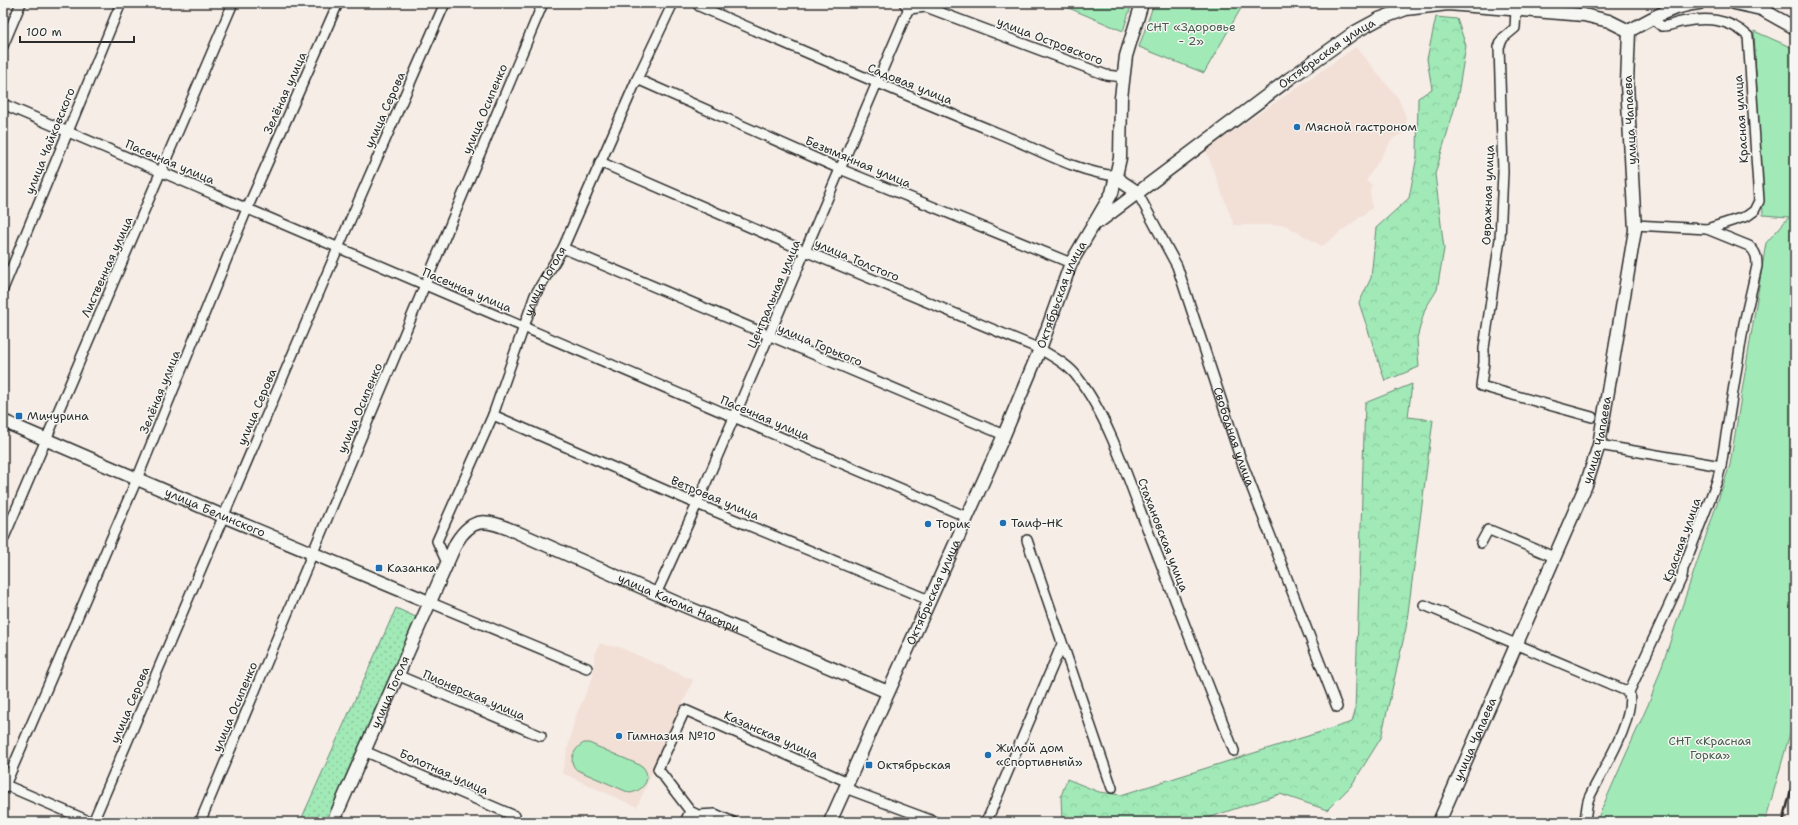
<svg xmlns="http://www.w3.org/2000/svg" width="1798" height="825" font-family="'Shantell Sans',sans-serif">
  <defs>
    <pattern id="grass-dots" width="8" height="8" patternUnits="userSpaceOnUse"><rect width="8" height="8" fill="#a1e9b7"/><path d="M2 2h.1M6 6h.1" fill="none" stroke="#8bc89e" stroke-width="1.8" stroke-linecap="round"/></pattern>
    <pattern id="forest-crowns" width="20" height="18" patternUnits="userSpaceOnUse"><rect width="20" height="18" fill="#a1e9b7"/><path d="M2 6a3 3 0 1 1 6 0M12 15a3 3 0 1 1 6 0" fill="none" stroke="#8bc89e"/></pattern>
  </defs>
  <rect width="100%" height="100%" fill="#f6ede7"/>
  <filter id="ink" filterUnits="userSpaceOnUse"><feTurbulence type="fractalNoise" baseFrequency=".025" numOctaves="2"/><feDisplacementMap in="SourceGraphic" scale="8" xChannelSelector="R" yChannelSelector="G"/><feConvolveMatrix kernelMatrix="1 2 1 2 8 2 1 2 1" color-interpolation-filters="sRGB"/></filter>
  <g filter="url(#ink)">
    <g fill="#f2dfd6">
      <polygon points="1356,47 1398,98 1406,117 1406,132 1393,138 1366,181 1372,185 1370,190 1372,208 1322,246 1285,225 1234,225 1206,150"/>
      <polygon points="600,643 608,646 619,647 693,680 637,807 562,773 575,718 593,677 595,655"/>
    </g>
    <polygon fill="url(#grass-dots)" stroke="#668a71" points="396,608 418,618 327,822 300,822"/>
    <g fill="url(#forest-crowns)" stroke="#668a71">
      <polygon points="1436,17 1457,19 1466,46 1457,100 1435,174 1444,249 1437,290 1425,309 1417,338 1419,367 1385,381 1359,303 1371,278 1376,228 1409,198 1417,156 1418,98 1432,89 1427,59"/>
      <polygon points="1412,384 1408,417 1433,420 1406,628 1381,738 1351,786 1327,810 1280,794 1195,822 1062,822 1061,796 1067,779 1099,792 1121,795 1352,722 1355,712 1365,403"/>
    </g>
    <g fill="#a1e9b7" stroke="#668a71">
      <polygon points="1057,3 1132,3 1123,31"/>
      <polygon points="1154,3 1244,3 1204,73 1139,47"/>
      <polygon points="1754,31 1795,49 1795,699 1792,726 1765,822 1596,822 1651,698 1730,465 1766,243 1789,217 1763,215"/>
      <path d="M 584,743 L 589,743 L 642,766 C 653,777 644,791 630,793 L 577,770 C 567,762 574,748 584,743 Z"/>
    </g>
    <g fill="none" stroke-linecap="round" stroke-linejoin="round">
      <defs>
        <g id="street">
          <path d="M 697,3 L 699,6 C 798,49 897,92 998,133 C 1036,148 1075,172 1117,176"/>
          <polyline points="904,3 909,9 926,7 1106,75 1123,77"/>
          <polyline points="1516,10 1515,28 1503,38 1499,47 1503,172 1500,239 1484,348 1484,362 1481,386 1592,417"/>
          <path d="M 1653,18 C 1655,20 1659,25 1662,26 C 1668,27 1675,23 1681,22 C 1706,17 1728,18 1748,36 L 1759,201 L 1754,211 L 1747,216 L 1707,229"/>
          <polyline points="3,46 21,3"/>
          <polyline points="637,79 840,169 1071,263"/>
          <polyline points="3,104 967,517"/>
          <path d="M 600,162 L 805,251 L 1040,349 C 1053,357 1069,365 1078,378 C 1107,415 1128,478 1145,523 C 1175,599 1204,675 1234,751"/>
          <path id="s1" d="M 1137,192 L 1177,266 L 1241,460 L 1337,707"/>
          <polyline points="563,248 1004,435"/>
          <polyline points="3,289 121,3"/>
          <polyline points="493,415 697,504 929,600"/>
          <polyline points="1599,445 1721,466"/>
          <polyline points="3,540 233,3"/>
          <polyline points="1027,540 1112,788"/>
          <polyline points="1481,543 1488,530 1492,531 1554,557"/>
          <path id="s2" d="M 447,563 L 437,541 L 493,415 L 535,295 L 563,248 L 637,79 L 673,3"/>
          <polyline points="656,594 697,504 911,3"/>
          <polyline points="429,602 587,668"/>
          <polyline points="1424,605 1629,692"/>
          <polyline points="397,675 541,736"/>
          <polyline points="364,751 515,816"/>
          <polyline points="3,784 91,822"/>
          <polyline points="845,788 936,822"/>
          <polyline points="3,790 137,479 247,209 338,3"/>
          <polyline points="93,822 338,248 445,3"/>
          <polyline points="200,822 543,3"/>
          <polyline points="685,822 690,811"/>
          <polyline points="733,822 715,814 698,815 690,811 658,769 685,710 848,782"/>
          <polyline points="984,822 989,816 1062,644"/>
          <path d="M 1584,822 C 1587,814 1586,805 1589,798 C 1602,770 1635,722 1629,692 L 1682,577 L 1683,569 L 1717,481 L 1721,466 L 1744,323 L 1757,266 C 1757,257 1756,252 1749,246 L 1707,229 L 1635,225"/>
        </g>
        <g id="secondary">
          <polyline points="1734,3 1761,9 1795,28"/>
          <path d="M 1629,31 C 1652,18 1672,6 1699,3"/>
          <polyline points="1117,176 1122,182 1137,192"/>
          <path id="s3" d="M 1100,221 L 1289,79 L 1355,32 L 1379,19 L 1406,9 L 1448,4 L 1584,15 L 1609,21 L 1629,31"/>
          <path id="s4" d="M 3,421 L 223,516 L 429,602"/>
          <path id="s5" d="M 333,822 L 456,543 C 473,515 487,520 514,531 L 675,602 L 888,692"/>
          <path id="s6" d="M 830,822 L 1004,435 L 1040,349 L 1071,263 L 1112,193 L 1120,158 L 1121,98 L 1126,56 L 1142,3"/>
          <path id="s7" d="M 1439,822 L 1586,485 L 1599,445 L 1635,230 L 1627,84 L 1629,31"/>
        </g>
      </defs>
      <use href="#street" stroke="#2b2b2b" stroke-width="12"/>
      <use href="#secondary" stroke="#2b2b2b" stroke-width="15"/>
      <use href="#street" stroke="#f6f6f2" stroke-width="9"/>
      <use href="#secondary" stroke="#f6f6f2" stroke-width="12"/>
      <polyline stroke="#2b2b2b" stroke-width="2.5" points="1783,822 1795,774"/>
    </g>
  </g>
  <g fill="#1f6fb2" stroke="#f6f6f2" stroke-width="1.5">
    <circle cx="1297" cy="127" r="4"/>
    <rect x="15" y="412" width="8" height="8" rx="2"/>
    <circle cx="1003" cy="523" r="4"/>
    <circle cx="928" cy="524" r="4"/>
    <rect x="375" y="564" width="8" height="8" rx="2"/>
    <circle cx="619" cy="736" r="4"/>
    <circle cx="988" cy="755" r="4"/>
    <rect x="865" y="761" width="8" height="8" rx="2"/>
  </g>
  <g text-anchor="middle" stroke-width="3" stroke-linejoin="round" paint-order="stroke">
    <g font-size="12" fill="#485a4e" stroke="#f6f6f2">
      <text x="1191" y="31">СНТ «Здоровье<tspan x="1191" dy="14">- 2»</tspan></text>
      <text x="1710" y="745">СНТ «Красная<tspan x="1710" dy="14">Горка»</tspan></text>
    </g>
    <g font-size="12" fill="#2b2b2b" stroke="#f6f6f2">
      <text transform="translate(1050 41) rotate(21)" y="4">улица Островского</text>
      <text dy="4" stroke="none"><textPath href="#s3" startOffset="282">Октябрьская улица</textPath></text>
      <text transform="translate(910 84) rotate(22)" y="4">Садовая улица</text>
      <text transform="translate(285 93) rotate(-66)" y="4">Зелёная улица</text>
      <text transform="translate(485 109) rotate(-67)" y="4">улица Осипенко</text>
      <text transform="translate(385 110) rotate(-66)" y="4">улица Серова</text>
      <text transform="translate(1741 119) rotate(-94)" y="4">Красная улица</text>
      <text transform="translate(1630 120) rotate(-93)" y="4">улица Чапаева</text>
      <text transform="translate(50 141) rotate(-68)" y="4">улица Чайковского</text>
      <text transform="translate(170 162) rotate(23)" y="4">Пасечная улица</text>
      <text transform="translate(858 162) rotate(23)" y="4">Безымянная улица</text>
      <text transform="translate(1488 195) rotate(-88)" y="4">Овражная улица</text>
      <text transform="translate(857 260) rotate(23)" y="4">улица Толстого</text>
      <text transform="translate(107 267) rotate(-66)" y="4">Лиственная улица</text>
      <text dy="4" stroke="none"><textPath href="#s2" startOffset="306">улица Гоголя</textPath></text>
      <text transform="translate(467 290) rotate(23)" y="4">Пасечная улица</text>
      <text transform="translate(774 294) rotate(-67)" y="4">Центральная улица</text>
      <text dy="4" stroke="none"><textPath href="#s6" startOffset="576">Октябрьская улица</textPath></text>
      <text transform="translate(820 345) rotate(23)" y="4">улица Горького</text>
      <text transform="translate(160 392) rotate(-68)" y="4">Зелёная улица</text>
      <text transform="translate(257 407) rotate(-67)" y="4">улица Серова</text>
      <text transform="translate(360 408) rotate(-67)" y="4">улица Осипенко</text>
      <text transform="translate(765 418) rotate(23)" y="4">Пасечная улица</text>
      <text dy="4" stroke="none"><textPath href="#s1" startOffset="264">Свободная улица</textPath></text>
      <text dy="4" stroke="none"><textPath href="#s7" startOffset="414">улица Чапаева</textPath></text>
      <text transform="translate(715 498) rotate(23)" y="4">Ветровая улица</text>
      <text dy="4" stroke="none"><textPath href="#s4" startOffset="231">улица Белинского</textPath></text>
      <text transform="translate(1163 535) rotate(69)" y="4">Стахановская улица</text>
      <text transform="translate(1682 540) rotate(-70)" y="4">Красная улица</text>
      <text dy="4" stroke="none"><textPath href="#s6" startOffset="252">Октябрьская улица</textPath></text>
      <text dy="4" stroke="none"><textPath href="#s5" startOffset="553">улица Каюма Насыри</textPath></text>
      <text dy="4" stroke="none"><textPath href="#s5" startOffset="142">улица Гоголя</textPath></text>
      <text transform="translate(474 695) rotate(23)" y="4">Пионерская улица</text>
      <text transform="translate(130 705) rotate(-67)" y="4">улица Серова</text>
      <text transform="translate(235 707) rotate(-67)" y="4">улица Осипенко</text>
      <text transform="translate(771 735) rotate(24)" y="4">Казанская улица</text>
      <text dy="4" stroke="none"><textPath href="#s7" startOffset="90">улица Чапаева</textPath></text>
      <text transform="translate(444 772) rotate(24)" y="4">Болотная улица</text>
    </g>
    <g font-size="12" fill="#2b2b2b" stroke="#f6f6f2" text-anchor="start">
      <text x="1305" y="131">Мясной гастроном</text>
      <text x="27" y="420">Мичурина</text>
      <text x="1011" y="527">Таиф-НК</text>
      <text x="936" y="528">Торик</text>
      <text x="387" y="572">Казанка</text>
      <text x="627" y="740">Гимназия №10</text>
      <text x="996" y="752">Жилой дом<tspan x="996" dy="14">«Спортивный»</tspan></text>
      <text x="877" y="769">Октябрьская</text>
    </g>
  </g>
  <rect width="1798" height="825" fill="none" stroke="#f6f6f2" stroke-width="16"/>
  <rect x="8" y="8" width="1782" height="809" fill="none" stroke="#2b2b2b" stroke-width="1.5" filter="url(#ink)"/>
  <path d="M20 36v6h114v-6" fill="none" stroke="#2b2b2b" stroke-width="2"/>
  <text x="26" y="36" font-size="12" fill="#2b2b2b" stroke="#f6f6f2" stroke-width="3" paint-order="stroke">100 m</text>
</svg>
